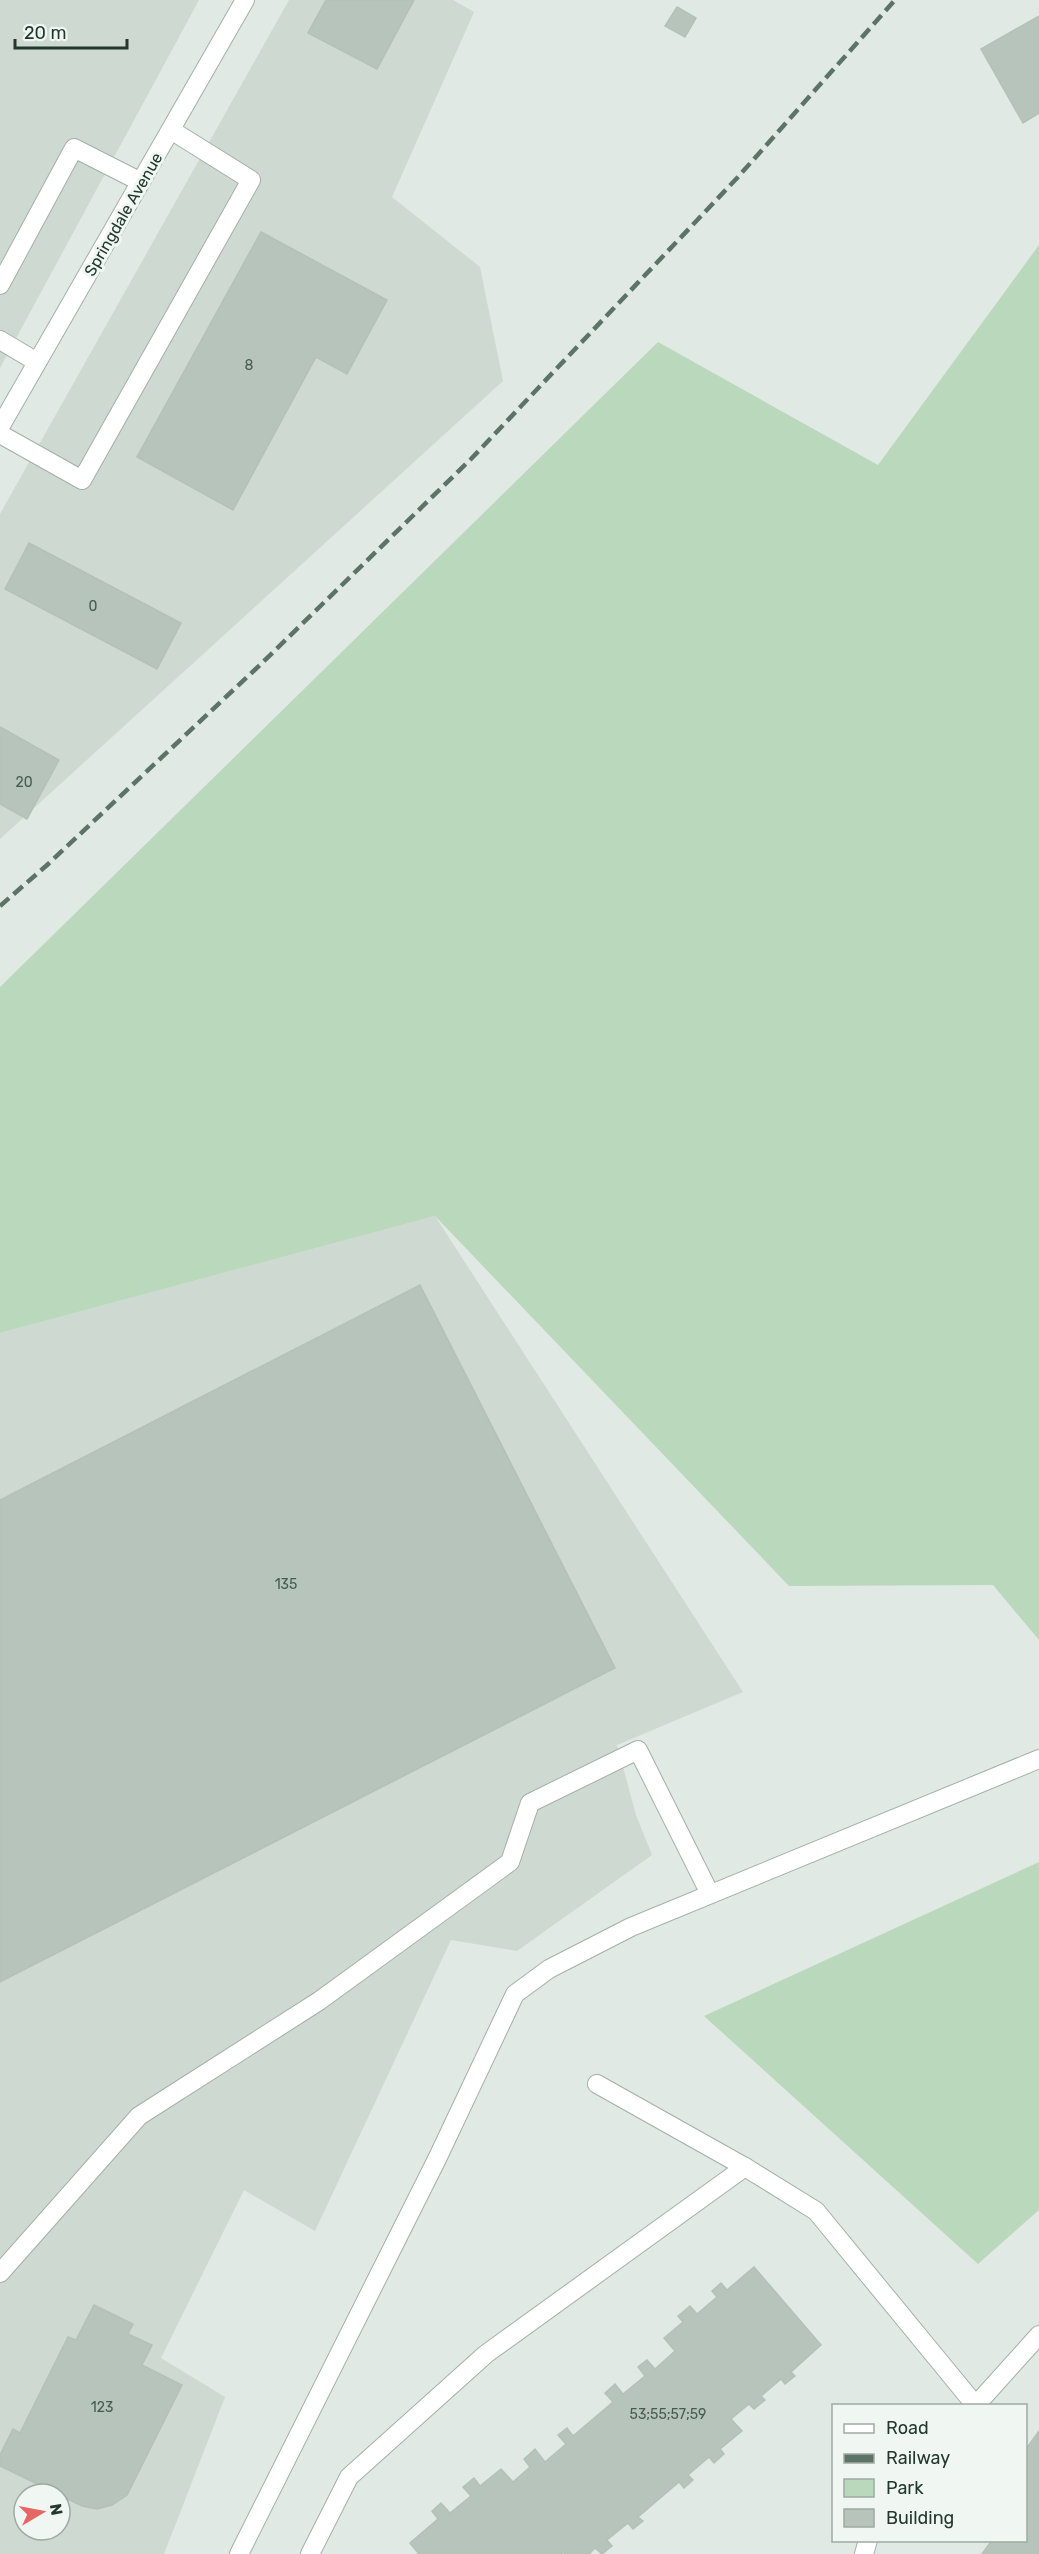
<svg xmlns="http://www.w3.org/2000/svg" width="1039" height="2554" font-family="Rubik,sans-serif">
  <rect width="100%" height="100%" fill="#e0e9e3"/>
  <g fill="#ced9d2" fill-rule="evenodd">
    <polygon points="0,0 199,0 0,368"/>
    <polygon points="289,0 453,0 474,12 392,197 480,267 503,381 0,839 0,514"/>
    <path d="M 435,1216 L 743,1692 L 617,1745 L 636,1815 L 652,1855 L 517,1951 L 451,1940 L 315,2231 L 244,2190 L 161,2358 L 225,2397 L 164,2554 L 0,2554 L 0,1333 ZM 24,2494 L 60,2494 L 60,2530 L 24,2530 Z"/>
  </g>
  <g fill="#bad9bc">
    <polygon points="1039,245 1039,1640 993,1585 789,1586 435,1216 0,1333 0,987 658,342 878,465"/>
    <polygon points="1039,1862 1039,2210 978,2264 704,2016"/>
  </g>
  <g fill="#b6c4bb" stroke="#b3c2b9" stroke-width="1.5">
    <polygon points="326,0 414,0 377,69 308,33"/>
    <polygon points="677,7 696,18 685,37 665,26"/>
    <polygon points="1039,16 1039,113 1023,123 981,49"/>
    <polygon points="261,232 387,300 347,374 316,357 233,510 137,457"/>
    <polygon points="29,543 181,623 157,669 5,589"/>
    <polygon points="0,727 59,760 27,819 0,804"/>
    <polygon points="420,1285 615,1668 0,1982 0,1500"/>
    <polygon points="754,2267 821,2345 791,2372 795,2376 785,2384 781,2379 761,2396 765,2400 754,2409 749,2404 731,2419 742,2431 720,2449 724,2454 714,2463 709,2457 688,2475 693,2480 684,2488 679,2482 638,2517 643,2521 633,2529 628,2523 607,2540 612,2546 602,2554 595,2548 589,2554 565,2554 564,2552 561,2554 419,2554 410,2543 438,2519 432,2511 441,2503 450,2513 471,2496 463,2487 474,2478 480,2486 501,2469 513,2482 530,2467 524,2459 535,2449 545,2462 566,2444 558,2435 567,2428 573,2436 613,2402 605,2393 615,2384 623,2394 645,2376 638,2367 647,2360 655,2369 675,2351 664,2338 683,2322 678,2316 690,2306 697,2314 717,2297 712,2291 721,2283 727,2290"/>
    <polygon points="94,2305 133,2324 128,2334 152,2345 142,2365 182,2385 127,2495 112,2505 97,2509 82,2506 0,2466 0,2455 13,2429 20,2433 68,2337 76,2340"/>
    <polygon points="1039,2431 1039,2554 982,2554 992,2540 1026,2540 1026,2449"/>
  </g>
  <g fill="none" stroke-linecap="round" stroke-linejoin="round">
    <defs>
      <g id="service">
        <polyline points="0,285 74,148 141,182"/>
        <polyline points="0,340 37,362"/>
        <polyline points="0,434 82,480 251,180 171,130"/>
        <polyline points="745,2167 816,2211 976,2406"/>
        <polyline points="0,2273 139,2116 319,2001 510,1862 530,1803 638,1750 710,1894"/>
        <polyline points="977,2404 1039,2335"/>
        <polyline points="239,2554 437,2159 515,1994 549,1969 631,1927 1039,1759"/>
        <polyline points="310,2554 349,2477 486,2354 745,2167 597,2084"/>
        <polyline points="864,2554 868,2540"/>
      </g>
      <polyline id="minor" points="0,427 245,0"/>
    </defs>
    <use href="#service" stroke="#a3b0a9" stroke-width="20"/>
    <use href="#minor" stroke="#a3b0a9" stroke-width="20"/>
    <use href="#service" stroke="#fff" stroke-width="18"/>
    <use href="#minor" stroke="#fff" stroke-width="18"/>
    <polyline stroke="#5c7468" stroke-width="4.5" stroke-dasharray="12 6" stroke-linecap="butt" points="0,906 46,866 261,664 471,459 738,177 895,0"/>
  </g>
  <g text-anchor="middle" stroke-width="6" stroke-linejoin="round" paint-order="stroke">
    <g font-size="14" fill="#475b50">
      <text x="249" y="370">8</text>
      <text x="93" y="611">0</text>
      <text x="24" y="787">20</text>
      <text x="286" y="1589">135</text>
      <text x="102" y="2412">123</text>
      <text x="668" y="2419">53;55;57;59</text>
    </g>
    <g font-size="16" fill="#22382d" stroke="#f0f6f2">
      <text transform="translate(123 214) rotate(-60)" y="6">Springdale Avenue</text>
    </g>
  </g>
  <rect x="832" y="2404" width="195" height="138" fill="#f0f6f2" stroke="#9eaaa3" stroke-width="1.5"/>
  <rect x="844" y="2424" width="30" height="9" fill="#ffffff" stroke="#9eaaa3" stroke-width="1.5"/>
  <text x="886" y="2434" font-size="18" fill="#22382d">Road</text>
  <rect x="844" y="2454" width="30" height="9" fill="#5c7468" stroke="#9eaaa3" stroke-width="1.5"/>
  <text x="886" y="2464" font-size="18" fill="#22382d">Railway</text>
  <rect x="844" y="2479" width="30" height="18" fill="#bad9bc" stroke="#9eaaa3" stroke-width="1.5"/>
  <text x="886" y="2494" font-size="18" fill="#22382d">Park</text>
  <rect x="844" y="2509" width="30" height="18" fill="#b6c4bb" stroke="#9eaaa3" stroke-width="1.5"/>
  <text x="886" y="2524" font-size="18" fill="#22382d">Building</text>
  <g transform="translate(42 2512) rotate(80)"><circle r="28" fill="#f0f6f2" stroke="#9eaaa3" stroke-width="1.5"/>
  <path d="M0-4.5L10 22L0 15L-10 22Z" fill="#e56662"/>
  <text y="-9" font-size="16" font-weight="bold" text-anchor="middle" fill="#22382d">N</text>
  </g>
  <path d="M15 39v9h112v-9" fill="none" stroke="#22382d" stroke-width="3"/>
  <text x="24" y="39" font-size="18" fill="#22382d" stroke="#f0f6f2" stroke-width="4.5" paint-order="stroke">20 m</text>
</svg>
